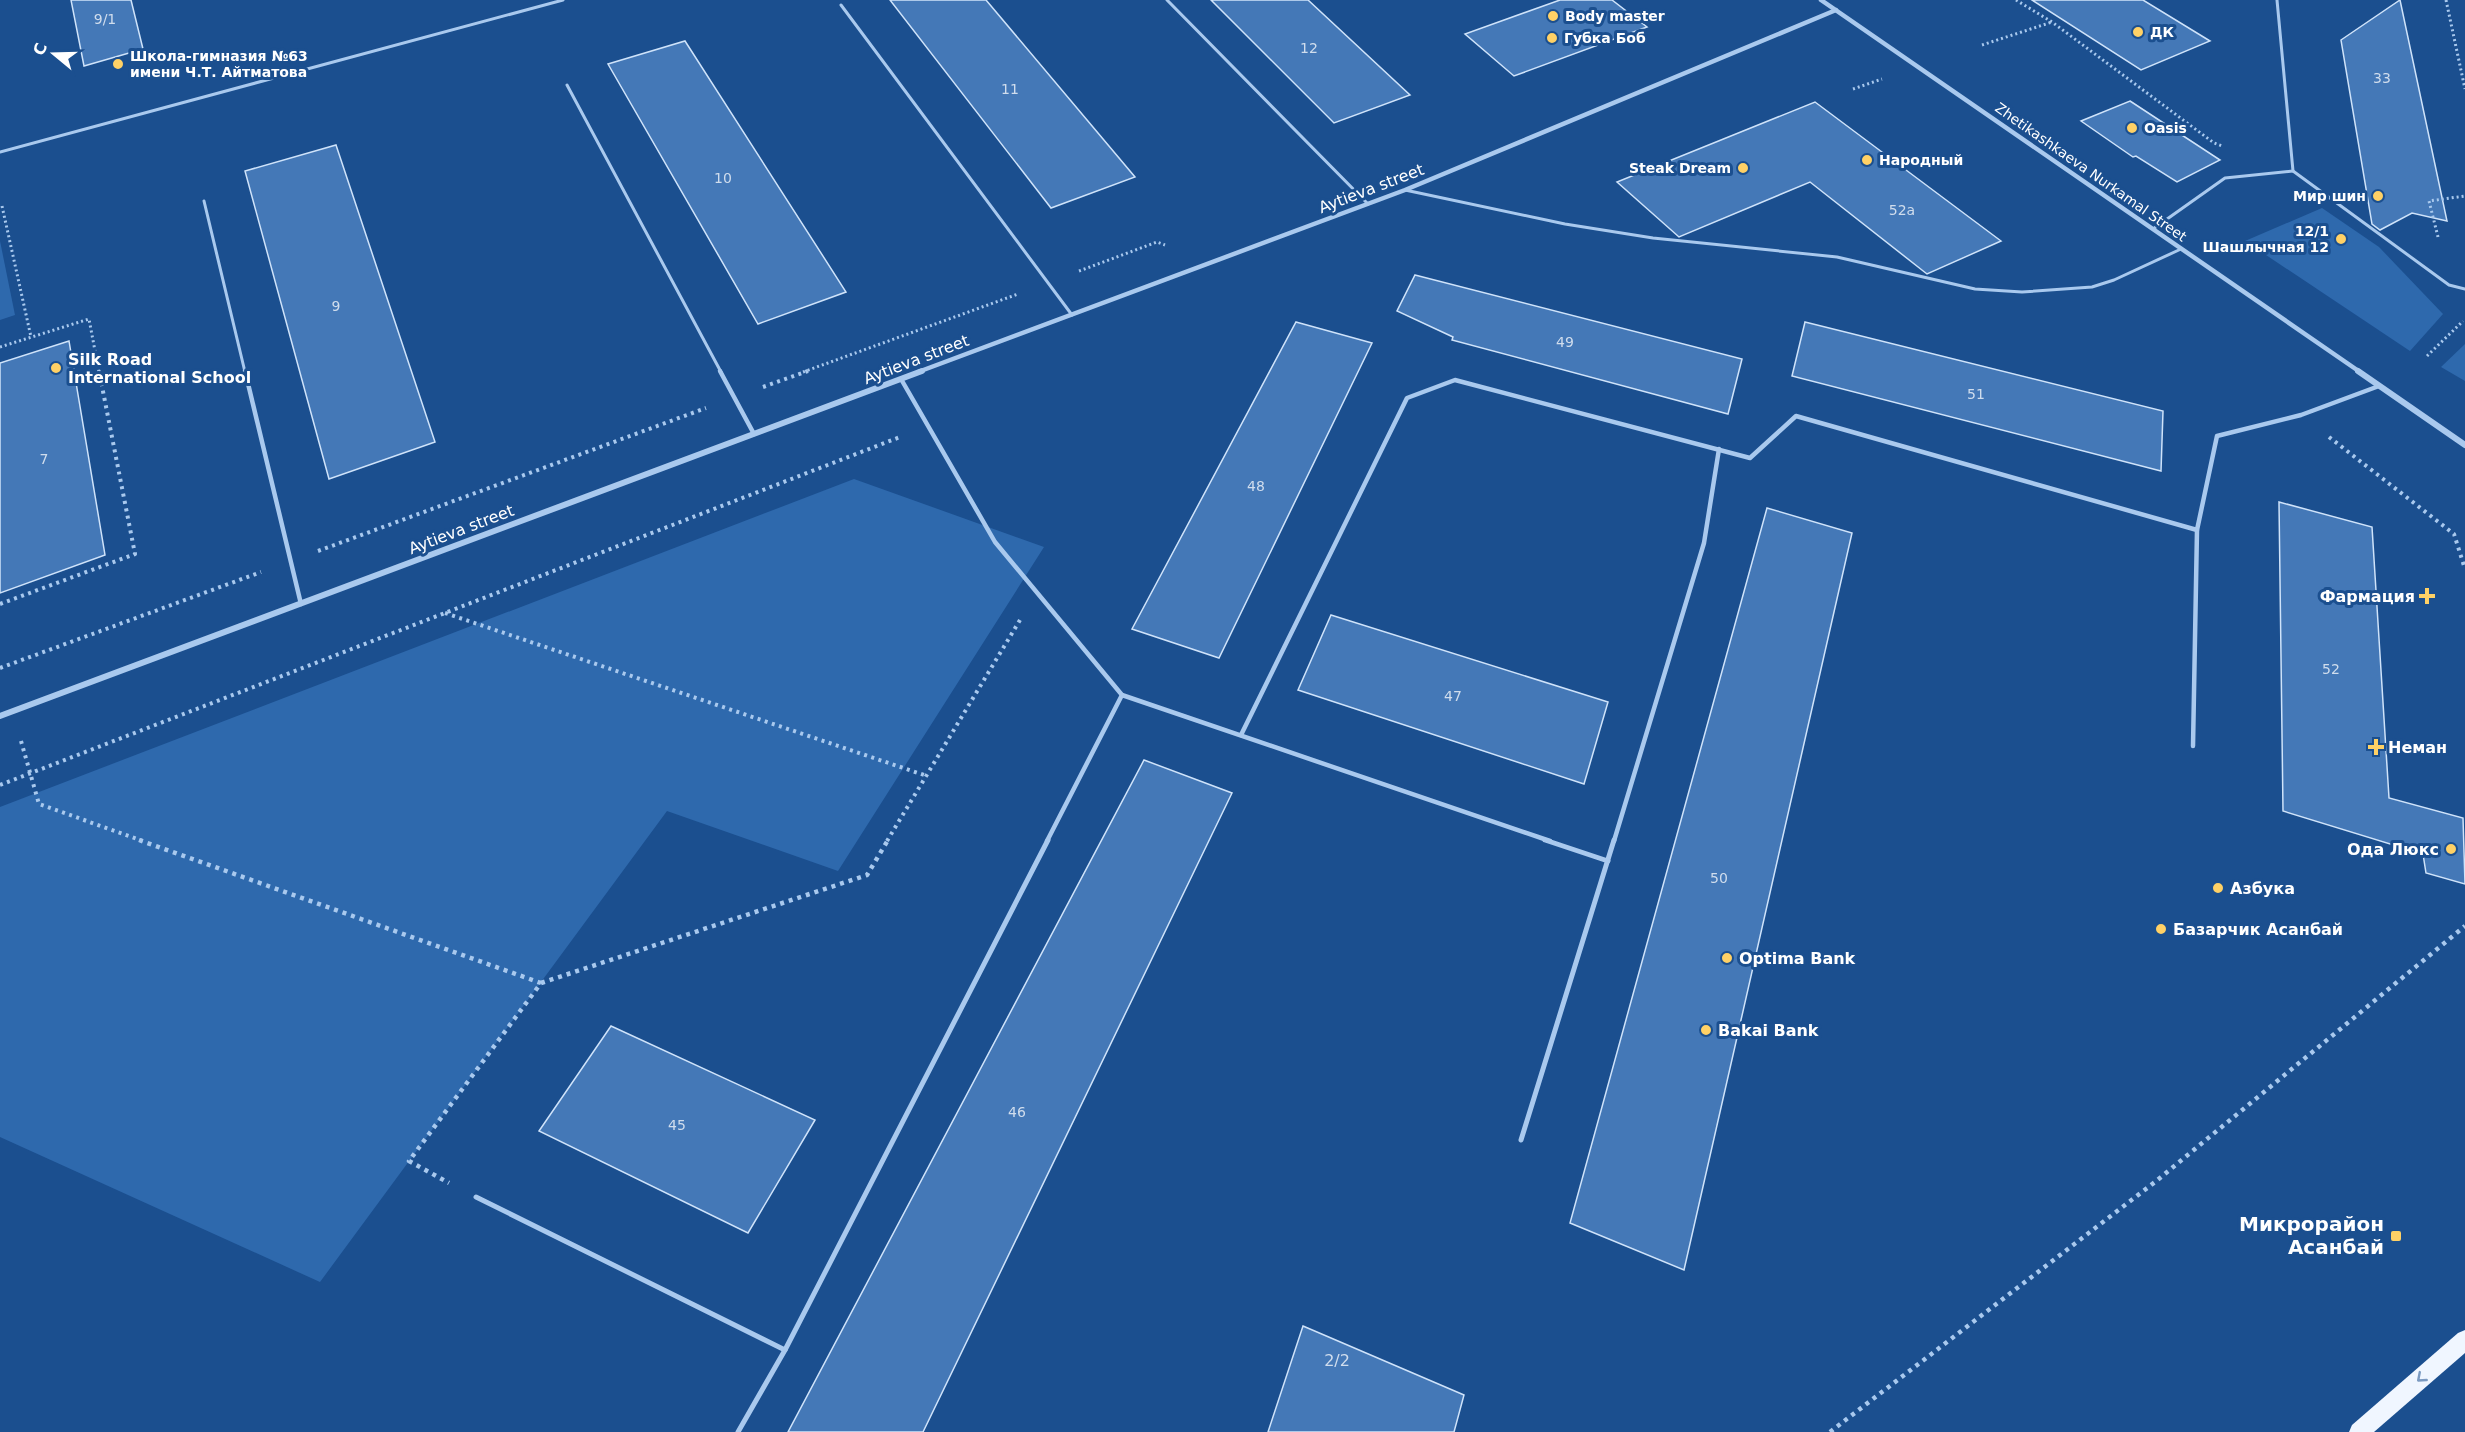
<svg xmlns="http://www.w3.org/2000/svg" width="2465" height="1432" font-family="'DejaVu Sans',sans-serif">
  <rect width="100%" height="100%" fill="#1b4f8f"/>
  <g fill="#2e69ad">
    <polygon points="2322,208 2379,247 2443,314 2410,351 2245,241"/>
    <polygon points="0,241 15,315 0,320"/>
    <polygon points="2465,344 2465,381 2441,367"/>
    <polygon points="854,479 1044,547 838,871 667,811 320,1282 0,1137 0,807"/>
  </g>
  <g fill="#4478b7" stroke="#cfe3fa" stroke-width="1.5">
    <polygon points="71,0 131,0 143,49 84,66"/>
    <polygon points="890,0 986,0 1135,177 1051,208"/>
    <polygon points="1211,0 1308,0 1410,95 1334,123"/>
    <polygon points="1560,0 1612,0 1647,27 1514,76 1465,34"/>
    <polygon points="2032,0 2143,0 2210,41 2141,70"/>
    <polygon points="2400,0 2447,221 2412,213 2380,230 2372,224 2341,40"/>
    <polygon points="685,41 846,292 758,324 608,64"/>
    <polygon points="2130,101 2220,160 2177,182 2136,156 2133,157 2081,121"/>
    <polygon points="1815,102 2001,241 1927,274 1810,182 1679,237 1617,182"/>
    <polygon points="336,145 435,442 329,479 245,171"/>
    <polygon points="1415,275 1742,359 1728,414 1452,340 1453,337 1397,311"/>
    <polygon points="1296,322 1372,343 1219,658 1132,629"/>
    <polygon points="1805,322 2163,411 2161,471 1792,376"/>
    <polygon points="69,341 105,555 0,593 0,363"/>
    <polygon points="2279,502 2372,527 2389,798 2463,818 2465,884 2426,873 2423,854 2283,811"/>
    <polygon points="1767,508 1852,533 1684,1270 1570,1223"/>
    <polygon points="1331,615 1608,702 1584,784 1298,690"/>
    <polygon points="1144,760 1232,793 923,1432 788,1432"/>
    <polygon points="611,1026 815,1120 748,1233 539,1131"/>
    <polygon points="1303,1326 1464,1395 1454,1432 1268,1432"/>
  </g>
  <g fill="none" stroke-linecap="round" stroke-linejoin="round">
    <g stroke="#a9c9ee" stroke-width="3" stroke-dasharray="2 3" stroke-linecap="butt">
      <polyline points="2016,0 2052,22 2214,143 2222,146"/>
      <polyline points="2446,0 2465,89"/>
      <polyline points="1982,45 2052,22"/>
      <polyline points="1853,89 1882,79"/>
      <polyline points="2,206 31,337"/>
      <polyline points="2438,237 2429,201 2465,196"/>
      <polyline points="1079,271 1157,242 1165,245"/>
      <polyline points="0,347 89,319 99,372"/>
      <polyline points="2427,356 2463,321"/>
      <polyline points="803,372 1018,294"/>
    </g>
    <g stroke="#a9c9ee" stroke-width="4" stroke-dasharray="3 4.5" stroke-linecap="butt">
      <polyline points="763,387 808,371"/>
      <polyline points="2329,437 2454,534 2465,569"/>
      <polyline points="318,551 706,408"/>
      <polyline points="0,604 135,554 99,371"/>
      <polyline points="445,613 927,776"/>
      <polyline points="0,668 261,572"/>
      <polyline points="21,741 39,804 143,841"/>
      <polyline points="0,785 900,437"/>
      <polyline points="887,841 1020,620"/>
    </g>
    <g stroke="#a9c9ee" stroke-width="4.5" stroke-dasharray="4 5" stroke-linecap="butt">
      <polyline points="139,840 541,983 409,1161 449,1183"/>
      <polyline points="541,983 867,875 888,840"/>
      <polyline points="1830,1432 2155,1182 2465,926"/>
    </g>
    <g stroke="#a9c9ee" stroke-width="3">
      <polyline points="1167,0 1368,204"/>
      <polyline points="841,5 1072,315"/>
      <polyline points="567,85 721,372"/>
      <polyline points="0,152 563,0"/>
      <polyline points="2293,171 2449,285 2465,289"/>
      <polyline points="1405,190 1565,224 1653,238 1837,257 1975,289 2022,292 2092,287 2114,280 2181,249"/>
      <polyline points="204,201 245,372"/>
      <polyline points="2153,229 2225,178 2293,171 2277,0"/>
    </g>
    <g stroke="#a9c9ee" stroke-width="4.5">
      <polyline points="245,371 301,604"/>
      <polyline points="720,371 754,434"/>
      <polyline points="901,379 995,542 1122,695 1550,841"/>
      <polyline points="1241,735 1407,398 1455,380 1750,458 1796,416 2197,530 2217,436 2301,415 2379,386"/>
      <polyline points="2193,746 2197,530"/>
      <polyline points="1047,841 1122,695"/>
      <polyline points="1614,841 1704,543 1719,449"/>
    </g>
    <g stroke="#a9c9ee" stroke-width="5">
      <polyline points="1545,840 1608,861"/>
      <polyline points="1521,1140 1614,840"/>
      <polyline points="476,1197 785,1350"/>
      <polyline points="738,1432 785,1350 1048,840"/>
    </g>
    <g stroke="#a9c9ee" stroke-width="4.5">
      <polyline points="1821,0 2360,372"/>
      <polyline points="918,372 1405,190 1836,10"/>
    </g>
    <g stroke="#a9c9ee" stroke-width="6">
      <polyline points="2358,371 2465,445"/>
      <polyline points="0,716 922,371"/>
    </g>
    <polygon fill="#f0f6ff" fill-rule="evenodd" points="2465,1330 2465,1353 2374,1432 2349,1432 2352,1425 2458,1333"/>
  </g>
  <defs><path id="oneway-chevron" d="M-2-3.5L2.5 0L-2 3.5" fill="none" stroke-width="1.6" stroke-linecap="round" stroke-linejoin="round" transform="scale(1.5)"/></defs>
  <use stroke="#7b9ac1" href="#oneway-chevron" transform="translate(2421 1378) rotate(139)"/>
  <g fill="#ffd166" stroke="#1b4f8f" stroke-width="2">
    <circle cx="1553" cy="16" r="6"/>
    <circle cx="2138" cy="32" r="6"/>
    <circle cx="1552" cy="38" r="6"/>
    <circle cx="118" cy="64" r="6"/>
    <circle cx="2132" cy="128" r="6"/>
    <circle cx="1867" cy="160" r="6"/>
    <circle cx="1743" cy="168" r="6"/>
    <circle cx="2378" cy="196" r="6"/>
    <circle cx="2341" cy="239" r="6"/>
    <circle cx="56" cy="368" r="6"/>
    <path d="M2424 587h6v6h6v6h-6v6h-6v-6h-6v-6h6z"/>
    <path d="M2373 738h6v6h6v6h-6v6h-6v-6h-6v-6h6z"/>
    <circle cx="2451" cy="849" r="6"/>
    <circle cx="2218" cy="888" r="6"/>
    <circle cx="2161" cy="929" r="6"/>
    <circle cx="1727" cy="958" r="6"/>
    <circle cx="1706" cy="1030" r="6"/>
    <rect x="2390" y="1230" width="12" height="12" rx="3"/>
  </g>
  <g text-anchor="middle" stroke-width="6" stroke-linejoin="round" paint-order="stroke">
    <g font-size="14" font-weight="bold" fill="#fff" stroke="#1b4f8f" text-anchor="start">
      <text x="1565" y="21">Body master</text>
      <text x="2150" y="37">ДК</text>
      <text x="1564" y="43">Губка Боб</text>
      <text x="130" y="61">Школа-гимназия №63<tspan x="130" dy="16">имени Ч.Т. Айтматова</tspan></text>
      <text x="2144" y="133">Oasis</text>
      <text x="1879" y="165">Народный</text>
      <text x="1731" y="173" text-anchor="end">Steak Dream</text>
      <text x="2366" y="201" text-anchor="end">Мир шин</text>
      <text x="2329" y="236" text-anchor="end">12/1<tspan x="2329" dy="16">Шашлычная 12</tspan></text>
    </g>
    <g font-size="14" fill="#d0dded">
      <text x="105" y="24">9/1</text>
      <text x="1309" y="53">12</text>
      <text x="2382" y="83">33</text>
      <text x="1010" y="94">11</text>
      <text x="723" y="183">10</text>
      <text x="1902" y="215">52а</text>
      <text x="336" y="311">9</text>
      <text x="1565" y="347">49</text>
      <text x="1976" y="399">51</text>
      <text x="44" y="464">7</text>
      <text x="1256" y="491">48</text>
      <text x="2331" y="674">52</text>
      <text x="1453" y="701">47</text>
      <text x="1719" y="883">50</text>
      <text x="1017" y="1117">46</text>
      <text x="677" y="1130">45</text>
    </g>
    <g font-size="14" fill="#fff" stroke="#1b4f8f">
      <text transform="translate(2091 172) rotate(35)" y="5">Zhetikashkaeva Nurkamal Street</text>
    </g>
    <g font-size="16" fill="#fff" stroke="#1b4f8f">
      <text transform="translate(1371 188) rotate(-21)" y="6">Aytieva street</text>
      <text transform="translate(916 359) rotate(-21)" y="6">Aytieva street</text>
      <text transform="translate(461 529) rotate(-21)" y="6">Aytieva street</text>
    </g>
    <g font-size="16" font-weight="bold" fill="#fff" stroke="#1b4f8f" text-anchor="start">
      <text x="68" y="365">Silk Road<tspan x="68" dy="18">International School</tspan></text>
      <text x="2415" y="602" text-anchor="end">Фармация</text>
      <text x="2388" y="753">Неман</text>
      <text x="2439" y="855" text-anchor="end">Ода Люкс</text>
      <text x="2230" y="894">Азбука</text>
      <text x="2173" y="935">Базарчик Асанбай</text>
      <text x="1739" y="964">Optima Bank</text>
      <text x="1718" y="1036">Bakai Bank</text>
    </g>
    <g font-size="16" fill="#d0dded">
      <text x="1337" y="1366">2/2</text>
    </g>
    <g font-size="20" font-weight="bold" fill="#fff" stroke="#1b4f8f" text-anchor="end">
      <text x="2384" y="1231">Микрорайон<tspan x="2384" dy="23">Асанбай</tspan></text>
    </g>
  </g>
  <g transform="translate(54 54) rotate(289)" stroke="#1b4f8f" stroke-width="4.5" paint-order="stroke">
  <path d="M0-4.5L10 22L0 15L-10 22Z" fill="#ffffff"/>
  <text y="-9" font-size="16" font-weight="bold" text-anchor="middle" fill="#ffffff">С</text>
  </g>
</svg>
